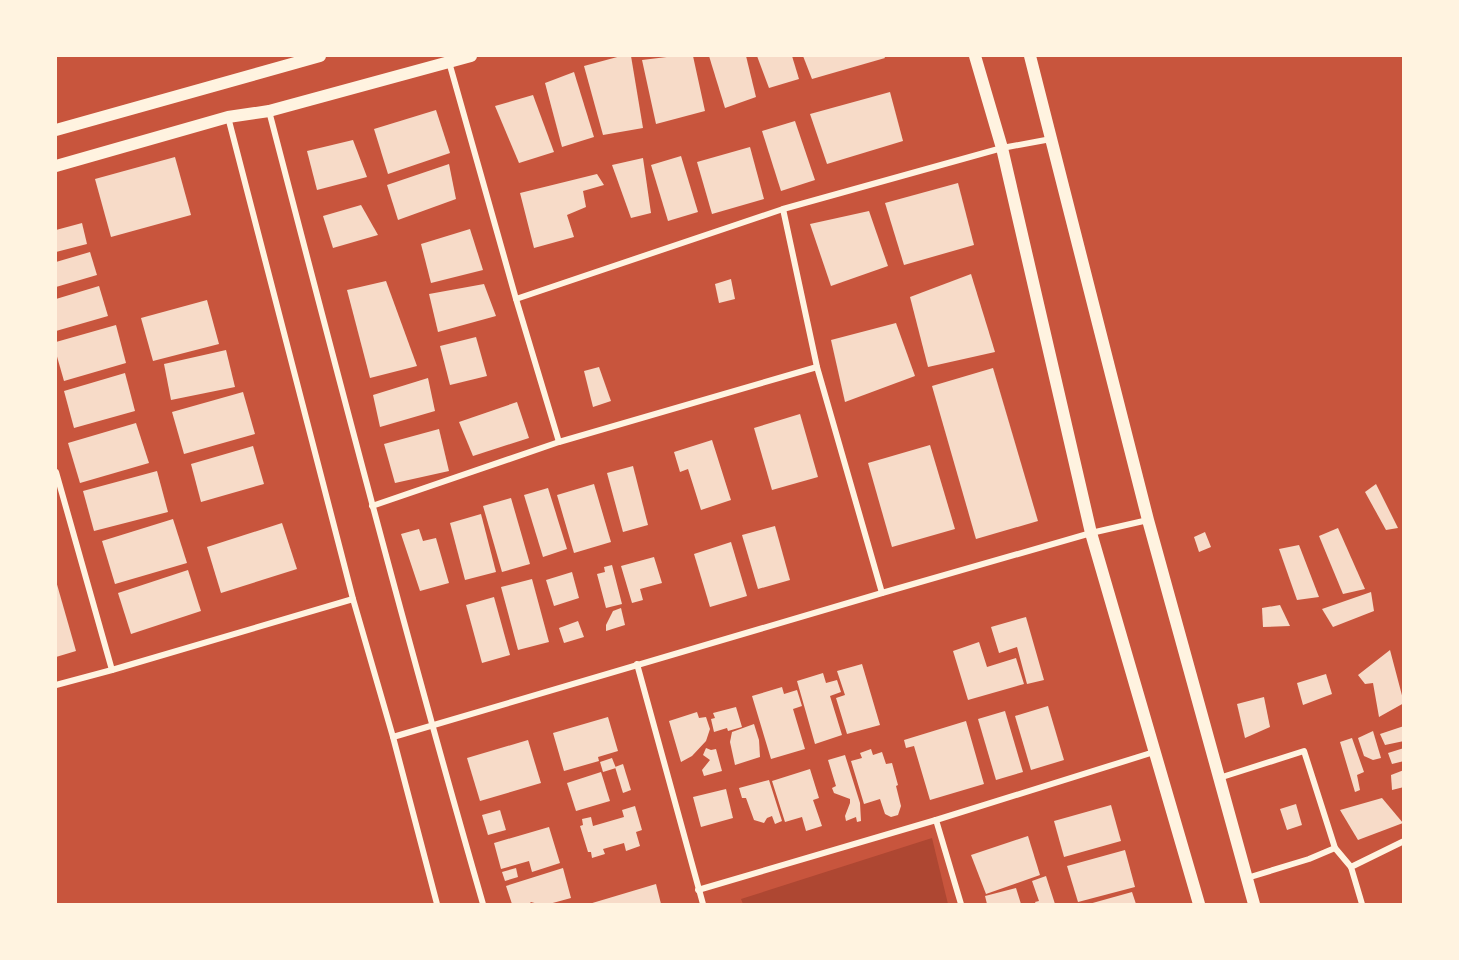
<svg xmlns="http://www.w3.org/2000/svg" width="1459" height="960" font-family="'Alegreya Sans',sans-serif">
  <rect width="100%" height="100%" fill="#c8553d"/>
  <polygon fill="#ae4732" points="932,838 948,904 743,904 741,899"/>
  <g fill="#f7dbc8">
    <polygon points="621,56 631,56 643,128 603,135 584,66"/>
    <polygon points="675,56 693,56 705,111 656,124 642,60"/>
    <polygon points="709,56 746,56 756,97 725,108"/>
    <polygon points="757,56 792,56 799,79 769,88"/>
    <polygon points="803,56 884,56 885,58 812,79"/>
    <polygon points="574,72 594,137 562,147 545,83"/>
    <polygon points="890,92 903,141 827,164 810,114"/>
    <polygon points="533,95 554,152 519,163 495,106"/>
    <polygon points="436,110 450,153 388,174 374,129"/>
    <polygon points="795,121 815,180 781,191 762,131"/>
    <polygon points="353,140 367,177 317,190 307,151"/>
    <polygon points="750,147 764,199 712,214 697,162"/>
    <polygon points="681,156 698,212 668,221 651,165"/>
    <polygon points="175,157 191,215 111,237 95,179"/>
    <polygon points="643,158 651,213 631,218 612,165"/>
    <polygon points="449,164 456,199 398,220 387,185"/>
    <polygon points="597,174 604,185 583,191 586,207 567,215 574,237 534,248 520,193"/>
    <polygon points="958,183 974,245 904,265 885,203"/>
    <polygon points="361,205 378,235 333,248 323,216"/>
    <polygon points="869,211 888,266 831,286 810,224"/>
    <polygon points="82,223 87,244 56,252 56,230"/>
    <polygon points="470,229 483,270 431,283 421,244"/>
    <polygon points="90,252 97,275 56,287 56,262"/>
    <polygon points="971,274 995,352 928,367 910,297"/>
    <polygon points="731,279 735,299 719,303 715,284"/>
    <polygon points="386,281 417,366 370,378 347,290"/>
    <polygon points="484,284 496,316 438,332 429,294"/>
    <polygon points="99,286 108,316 56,331 56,299"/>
    <polygon points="207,300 219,344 153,361 141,318"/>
    <polygon points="896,323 915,376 845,402 831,340"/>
    <polygon points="116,325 126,363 64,381 56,353 56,342"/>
    <polygon points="476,337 487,376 450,385 440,346"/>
    <polygon points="226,350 235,387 171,400 164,364"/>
    <polygon points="599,367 611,401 593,407 584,371"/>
    <polygon points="993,368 1038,521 976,539 932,386"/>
    <polygon points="125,373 135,411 74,428 64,391"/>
    <polygon points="428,378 435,411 380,427 373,395"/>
    <polygon points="243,392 255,434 184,454 172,412"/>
    <polygon points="517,402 529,438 473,456 459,422"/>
    <polygon points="800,414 818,477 772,490 754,428"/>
    <polygon points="136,423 149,463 80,483 68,443"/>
    <polygon points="439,429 449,471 395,483 384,444"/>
    <polygon points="712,440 731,500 701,510 688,469 680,472 674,452"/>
    <polygon points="930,445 955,529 892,547 868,463"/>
    <polygon points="253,446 264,484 201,502 191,464"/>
    <polygon points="633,466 648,525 623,532 607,473"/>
    <polygon points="157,471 168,512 94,531 83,491"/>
    <polygon points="594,484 611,542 574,553 557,495"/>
    <polygon points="1376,484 1398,528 1386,530 1365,492"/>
    <polygon points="548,488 567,549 543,557 524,495"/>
    <polygon points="511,498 530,564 502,572 483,506"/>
    <polygon points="481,514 496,572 465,580 450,523"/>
    <polygon points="173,519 187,563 115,584 102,541"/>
    <polygon points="282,523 297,569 221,593 207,547"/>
    <polygon points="775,526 790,580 758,589 742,535"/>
    <polygon points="1338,528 1365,589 1343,594 1319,536"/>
    <polygon points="419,529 423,541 436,538 449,583 420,591 401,534"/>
    <polygon points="1205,532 1211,547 1199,552 1194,537"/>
    <polygon points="731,542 747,596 710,607 694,554"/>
    <polygon points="1299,545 1319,597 1297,600 1279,549"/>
    <polygon points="654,557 662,583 640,589 643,600 632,603 621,566"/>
    <polygon points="612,565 622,604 606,608 597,574 605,572 604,567"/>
    <polygon points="188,570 201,611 131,634 118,593"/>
    <polygon points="572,572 579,598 554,606 546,580"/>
    <polygon points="532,579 549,642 518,650 501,587"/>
    <polygon points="56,581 76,651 56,657"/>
    <polygon points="1371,592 1374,611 1333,627 1322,609"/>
    <polygon points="494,597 510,655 482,663 466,605"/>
    <polygon points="1280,605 1290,626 1263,627 1262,608"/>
    <polygon points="621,608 625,625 606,631 606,625 613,611"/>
    <polygon points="1026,617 1044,680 1027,684 1017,647 999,653 991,627"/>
    <polygon points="578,621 584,637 564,643 559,628"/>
    <polygon points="979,642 987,667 1016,658 1024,684 968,700 953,651"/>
    <polygon points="1390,650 1404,703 1379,717 1373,683 1365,684 1358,675"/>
    <polygon points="862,664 880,725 847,734 836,698 845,695 837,671"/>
    <polygon points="823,673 826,683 837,680 841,692 830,696 842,735 815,744 797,681"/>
    <polygon points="1326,674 1332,694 1303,705 1297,683"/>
    <polygon points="782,687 784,694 797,690 802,706 793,709 805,749 771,759 752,696"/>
    <polygon points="1264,697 1270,727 1245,738 1237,704"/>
    <polygon points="1048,706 1064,760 1031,770 1015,716"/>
    <polygon points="736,707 742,727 728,731 727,728 714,732 711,719 715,718 713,713"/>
    <polygon points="1005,711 1023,772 996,780 978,719"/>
    <polygon points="697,712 699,718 706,717 710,729 706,741 692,756 681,762 669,721"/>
    <polygon points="608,717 618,751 598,757 599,761 564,771 553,733"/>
    <polygon points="966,721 984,784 930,800 914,746 906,748 904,740"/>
    <polygon points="754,724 759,740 760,757 735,765 730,742 732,732"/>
    <polygon points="1404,726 1404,741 1385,745 1380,734"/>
    <polygon points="1373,731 1381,758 1373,760 1364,756 1358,738"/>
    <polygon points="1352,738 1364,772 1357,775 1360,790 1355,792 1340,742"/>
    <polygon points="528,740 541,783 480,801 467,758"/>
    <polygon points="706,748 711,750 716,749 722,771 704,776 702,770 710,760 703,755"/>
    <polygon points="1404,748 1404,761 1392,764 1388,753"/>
    <polygon points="871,749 873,755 882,752 886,764 892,763 898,785 896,786 901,806 898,815 891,817 885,814 880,799 864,804 851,761 862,758 860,753"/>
    <polygon points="845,755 860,803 861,821 857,822 856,817 846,821 845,816 850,803 850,799 834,793 832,788 836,786 828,760"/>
    <polygon points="612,758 616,768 603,772 600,762"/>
    <polygon points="623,764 631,790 623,793 615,767"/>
    <polygon points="810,769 819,798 813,800 822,826 806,831 802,817 785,822 772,781"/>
    <polygon points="1404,770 1404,787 1392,790 1391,775"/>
    <polygon points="601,772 610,801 576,811 567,783"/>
    <polygon points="769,780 782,821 775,824 772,816 767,818 764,823 754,820 746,798 742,798 739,788"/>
    <polygon points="726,789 733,818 701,827 693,797"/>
    <polygon points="1382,798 1403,823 1358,840 1340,810"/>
    <polygon points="1296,804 1302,825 1287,830 1280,809"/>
    <polygon points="1111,805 1121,841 1064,857 1054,821"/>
    <polygon points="635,806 642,830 636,832 640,846 626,851 624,843 603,849 605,854 592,858 591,852 588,852 580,826 583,825 582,819 591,817 593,826 624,817 622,810"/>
    <polygon points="500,810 506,830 488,835 482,815"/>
    <polygon points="549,827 560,863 532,872 529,861 501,869 494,843"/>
    <polygon points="1028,836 1040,875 986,894 971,855"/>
    <polygon points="1125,850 1135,887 1078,902 1067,866"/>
    <polygon points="516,868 518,877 505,881 502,872"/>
    <polygon points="563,868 571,898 549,904 538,904 531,902 529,904 512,904 506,886"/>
    <polygon points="1046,876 1055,904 1036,904 1035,902 1039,901 1032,881"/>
    <polygon points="656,884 661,904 589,904"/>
    <polygon points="1016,888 1021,904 987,904 985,896"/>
    <polygon points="1132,892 1136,904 1089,904"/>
  </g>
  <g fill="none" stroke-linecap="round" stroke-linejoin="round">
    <g stroke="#fff3e0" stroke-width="6">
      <polyline points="449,62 516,299 559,442"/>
      <path d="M 269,111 C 338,376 407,641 483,904"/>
      <polyline points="228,117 353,599 393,737 437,904"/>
      <polyline points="783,209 817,367 882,593"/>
      <polyline points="516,299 783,209 1002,148 1051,139"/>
      <polyline points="56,472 112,670"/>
      <polyline points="372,506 559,442 817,367"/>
      <polyline points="637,664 703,904"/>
      <polyline points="56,685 112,670 353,599"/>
      <polyline points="393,737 882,593 1091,533 1148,520"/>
      <polyline points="1219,778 1304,751 1335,848 1351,867"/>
      <polyline points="936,820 961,904"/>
      <polyline points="1247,878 1309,859 1335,848"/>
      <polyline points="698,890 936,820 1154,752"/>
      <polyline points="1362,904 1351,867 1404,841"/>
    </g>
    <g stroke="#fff3e0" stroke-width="12">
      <polyline points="975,56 1002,148 1091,533 1199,904"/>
      <polyline points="1030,56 1148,520 1254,904"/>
      <polyline points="56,130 320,56"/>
      <polyline points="56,166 228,117 269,111 471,56"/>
    </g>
  </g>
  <rect width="1459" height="960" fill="none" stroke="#fff3e0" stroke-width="114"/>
</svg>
